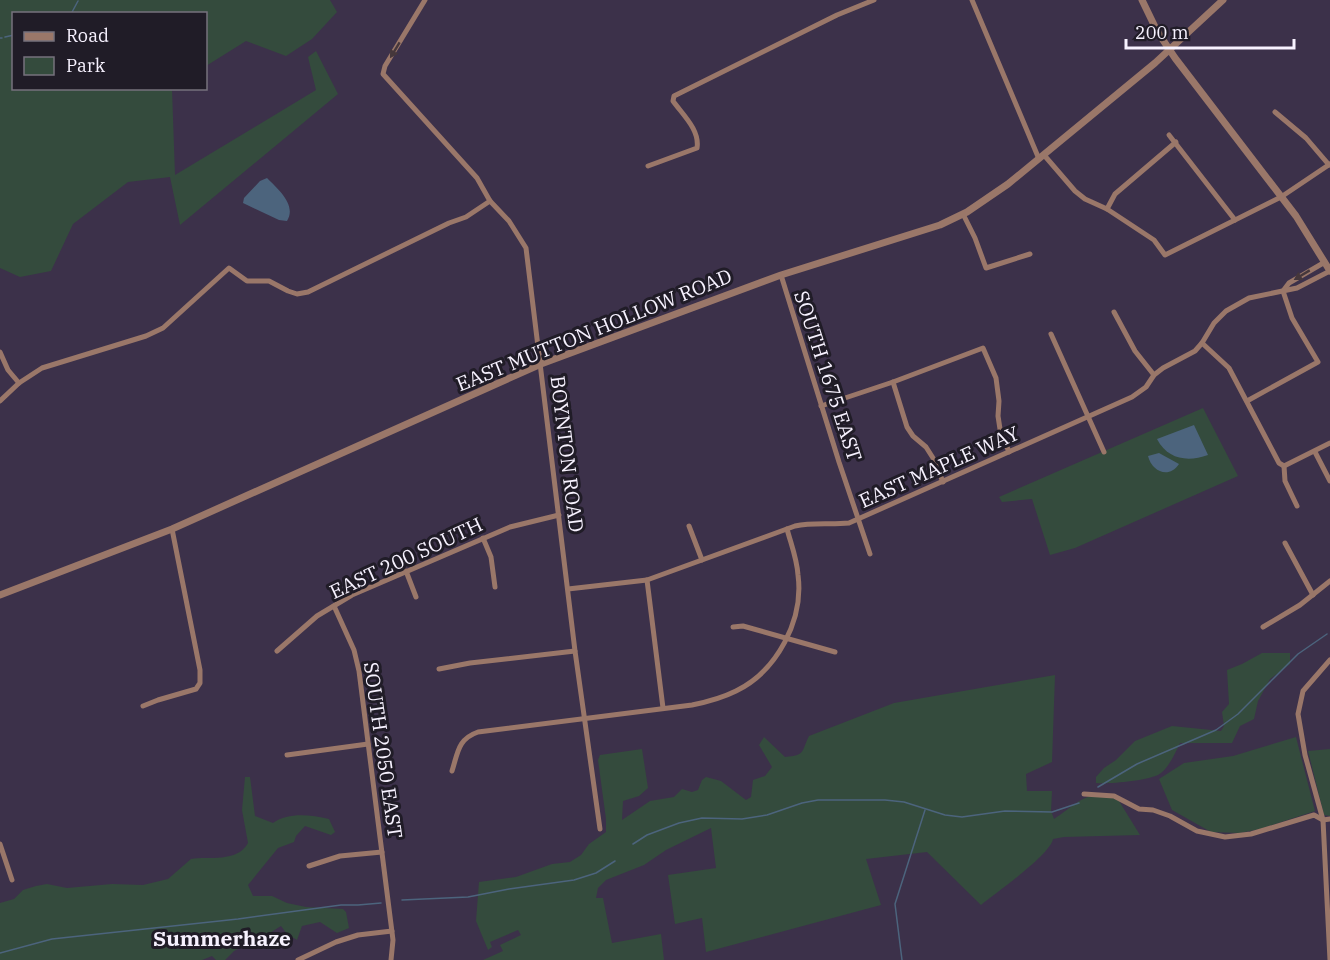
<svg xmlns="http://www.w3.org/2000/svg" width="1330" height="960" font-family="'IBM Plex Serif',serif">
  <rect width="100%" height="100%" fill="#3c314a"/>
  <g fill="#344b3d">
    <polygon points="0,0 330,0 337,12 312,39 286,56 246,41 206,66 206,14 14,14 14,88 172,89 175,175 316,90 308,57 316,51 338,94 180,225 170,177 128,182 73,224 51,271 20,277 0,268"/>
    <polygon points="1203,408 1238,476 1075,548 1050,555 1032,499 1002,502 999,497"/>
    <path d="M 1262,653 L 1290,653 L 1290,664 L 1270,679 L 1258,701 L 1254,719 L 1240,726 L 1232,743 L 1180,743 C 1175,753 1168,770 1158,775 C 1144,781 1111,784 1096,783 L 1096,777 L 1104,768 L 1116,760 L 1135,741 L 1172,726 L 1221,731 L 1224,726 L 1222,712 L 1229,704 L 1227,670 L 1242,664 Z"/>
    <path d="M 1055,675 L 1052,762 L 1026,774 L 1027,791 L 1052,791 L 1051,811 L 1054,819 C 1078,804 1088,786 1119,801 L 1140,835 L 1064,837 L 1053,839 C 1050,855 996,893 981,905 L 927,852 L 866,859 L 881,905 L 706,952 L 702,918 L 675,924 L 668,875 L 716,868 L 711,828 L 666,850 L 644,865 L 606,880 L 598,888 L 596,898 L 603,898 L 612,943 L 661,934 L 664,960 L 483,960 L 503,951 L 500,945 L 521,935 L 518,930 L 490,942 L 492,947 L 488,950 L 476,921 L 479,882 L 516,877 L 552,864 L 570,862 L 581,855 L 589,844 L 606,832 L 606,819 L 598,760 L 600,755 L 642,749 L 648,788 L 639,796 L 623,801 L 622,820 L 650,801 L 674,797 L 682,789 L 692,792 L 698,790 L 702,780 L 706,777 L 721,781 L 746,800 L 751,797 L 753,780 L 765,776 L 772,767 L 759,745 L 764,737 L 785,757 C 806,755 801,752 809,736 L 894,703 Z"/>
    <polygon points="1296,737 1315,811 1260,829 1240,833 1211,832 1172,810 1159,779 1184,763 1233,756"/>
    <polygon points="1330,749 1330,816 1324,815 1308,751"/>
    <path d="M 245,777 L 250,777 L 255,816 L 273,823 C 289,812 310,815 329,819 L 335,832 L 331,835 L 305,826 L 296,836 L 294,842 L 278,848 L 248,885 L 253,896 L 272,896 L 287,903 L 306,907 L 343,909 L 346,912 L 349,928 L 337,933 L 320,922 L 302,926 L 297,940 L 287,934 L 281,926 L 268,934 L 269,943 L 257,948 L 248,944 L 234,951 L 225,960 L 216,960 L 212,956 L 202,960 L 0,960 L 0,903 L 14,899 L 23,890 L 36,886 L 47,884 L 67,888 L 112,884 L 143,885 L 168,879 L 191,859 C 209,856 237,863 248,843 L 242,810 Z"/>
  </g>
  <g fill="#4c647d">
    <path d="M 267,178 C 278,189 297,205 287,221 L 279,220 L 243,203 L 244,198 L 260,181 Z"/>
    <path d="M 1194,425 L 1208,455 C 1188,462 1168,460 1157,439 Z"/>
    <path d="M 1159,453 L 1179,464 C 1169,479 1152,472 1148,456 Z"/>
  </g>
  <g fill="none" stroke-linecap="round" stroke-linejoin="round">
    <g stroke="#4c647d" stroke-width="1.5">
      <polyline points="71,14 78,1"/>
      <polyline points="5,37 14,35"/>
      <polyline points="0,38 2,38"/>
      <polyline points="1098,787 1137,764 1216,730 1238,714 1298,654 1327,634"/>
      <polyline points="633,844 647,835 679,823 702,818 742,819 767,815 802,803 818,800 885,800 904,802 945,815 962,817 1005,811 1052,812 1079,803"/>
      <polyline points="402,900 468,897 509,889 574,880 596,873 615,861"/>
      <polyline points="0,953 52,939 238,919 341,905 358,905 381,903"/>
      <polyline points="902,960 895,904 925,810"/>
    </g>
    <g stroke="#9a7769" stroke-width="5">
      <polyline points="425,0 385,66 383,74 477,178 490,201 509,221 526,248 575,651 600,829"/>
      <polyline points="972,0 1039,159"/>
      <polyline points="1275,112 1306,138 1329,165"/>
      <polyline points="1169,135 1235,220"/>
      <polyline points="1044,155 1075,191 1085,199 1107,209 1154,240 1165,255 1281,197 1330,164"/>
      <path d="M 648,166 L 697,148 C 700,130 683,115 673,101 L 674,96 L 837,15 L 874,0"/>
      <polyline points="1107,209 1115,194 1176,142"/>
      <polyline points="963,214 975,238 986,268 1030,254"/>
      <polyline points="781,275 839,462 870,554"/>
      <polyline points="1283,291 1289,283 1325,262"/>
      <polyline points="1114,312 1135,351 1154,375"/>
      <polyline points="1051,334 1104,452"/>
      <polyline points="1202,343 1229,368 1279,463 1284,466"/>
      <polyline points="0,352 8,370 19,383"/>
      <polyline points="893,382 907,427 913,436 926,447 933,458 943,482"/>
      <polyline points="0,401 19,383 42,368 146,336 163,328 229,268 247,281 269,281 288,291 297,294 308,292 449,223 466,217 490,201"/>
      <polyline points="1247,401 1318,362 1292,318 1283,291"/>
      <polyline points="821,406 893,382 983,348 996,378 999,401 998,416 1000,429 1009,452"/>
      <polyline points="1315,452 1330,481"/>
      <polyline points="1284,466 1330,443"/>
      <polyline points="1284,466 1285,481 1297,506"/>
      <polyline points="689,526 702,560"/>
      <polyline points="483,538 491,557 495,587"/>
      <polyline points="1285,543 1313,595"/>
      <polyline points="406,571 416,597"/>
      <polyline points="647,580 663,708"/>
      <path d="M 568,589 L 647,580 L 795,526 C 813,522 831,525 849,523 L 1132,397 L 1146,387 L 1154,375 L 1163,368 L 1195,351 L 1202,343 L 1214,323 L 1226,311 L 1249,298 L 1297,288 L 1330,271"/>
      <polyline points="334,606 354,650 359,671 393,940 391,960"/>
      <polyline points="733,627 743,626 835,652"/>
      <polyline points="1263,627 1300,605 1330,581"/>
      <polyline points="277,651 317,616 352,595 510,527 559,515"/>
      <polyline points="439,669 470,663 575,651"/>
      <polyline points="143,706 158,700 196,689 200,683 200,670 172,529"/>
      <polyline points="287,755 368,744"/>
      <path d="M 452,771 C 458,752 458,739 478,732 L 692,705 C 707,702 722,698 736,691 C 777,671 804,620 798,575 C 797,559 791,544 787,529"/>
      <polyline points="1084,794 1114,796 1139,809 1153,810 1170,816 1197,831 1225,837 1251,834 1314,815 1323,820 1330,819"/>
      <polyline points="0,844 12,880"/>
      <polyline points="309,866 340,856 382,852"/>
      <polyline points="298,960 336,942 358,935 392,931"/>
      <polyline points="1330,960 1323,820 1305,755 1298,714 1303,691 1330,660"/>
    </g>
    <g stroke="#9a7769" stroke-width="7">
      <polyline points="1142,0 1157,31 1175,58 1296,216 1330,271"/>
      <polyline points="0,595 172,529 541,364 781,275 940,225 967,212 1008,184 1155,63 1223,0"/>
    </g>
  </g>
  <defs><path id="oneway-solid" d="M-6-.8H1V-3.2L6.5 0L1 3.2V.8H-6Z" transform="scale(1.5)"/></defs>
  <g fill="#45373b">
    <use href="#oneway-solid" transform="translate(395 50) rotate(121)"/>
    <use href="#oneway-solid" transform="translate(1302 275) rotate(149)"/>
  </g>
  <g text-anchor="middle" stroke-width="6" stroke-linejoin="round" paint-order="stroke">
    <g font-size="20" fill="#f7f2ff" stroke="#201c27">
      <text transform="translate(594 330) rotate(-22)" y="7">EAST MUTTON HOLLOW ROAD</text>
      <text transform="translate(828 376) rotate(72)" y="7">SOUTH 1675 EAST</text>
      <text transform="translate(567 454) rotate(83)" y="7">BOYNTON ROAD</text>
      <text transform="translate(939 467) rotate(-24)" y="7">EAST MAPLE WAY</text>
      <text transform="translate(406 558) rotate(-25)" y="7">EAST 200 SOUTH</text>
      <text transform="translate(383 750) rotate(82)" y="7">SOUTH 2050 EAST</text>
    </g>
    <g font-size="21" font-weight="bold" fill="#f7f2ff" stroke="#201c27">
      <text x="222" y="946">Summerhaze</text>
    </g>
  </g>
  <rect x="12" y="12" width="195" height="78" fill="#201c27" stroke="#76727d" stroke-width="1.5"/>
  <rect x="24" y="32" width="30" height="9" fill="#9a7769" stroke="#76727d" stroke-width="1.5"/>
  <text x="66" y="42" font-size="18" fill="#f7f2ff">Road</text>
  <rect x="24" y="57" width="30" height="18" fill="#344b3d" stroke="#76727d" stroke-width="1.5"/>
  <text x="66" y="72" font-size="18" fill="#f7f2ff">Park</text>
  <path d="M1126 39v9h168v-9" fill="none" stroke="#f7f2ff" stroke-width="3"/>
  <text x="1135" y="39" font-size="18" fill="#f7f2ff" stroke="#201c27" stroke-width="4.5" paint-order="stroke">200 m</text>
</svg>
